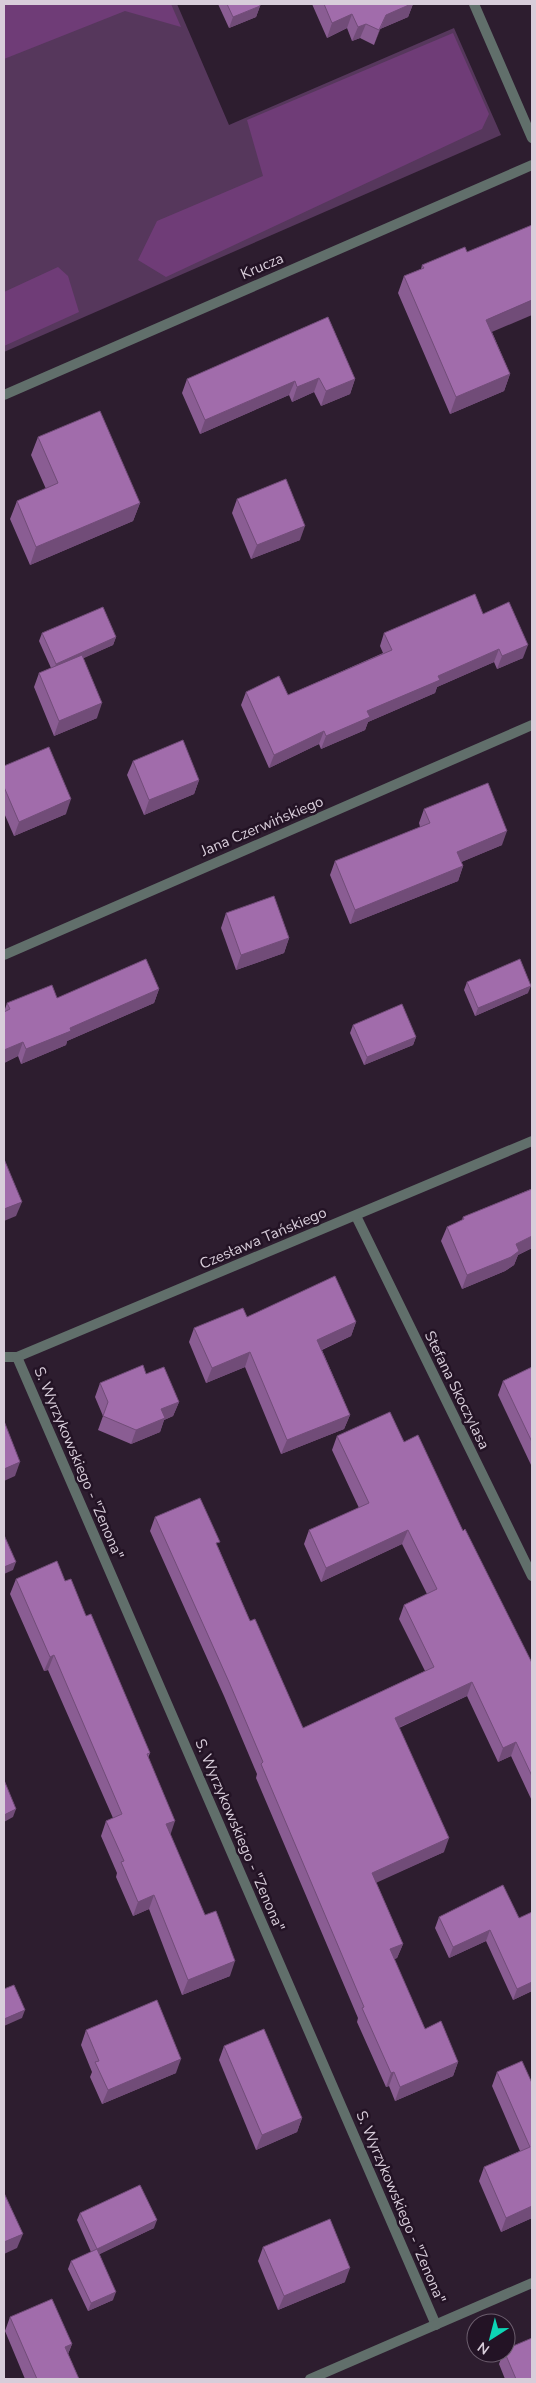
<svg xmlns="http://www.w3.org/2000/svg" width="536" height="2383" font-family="'Nunito Sans',sans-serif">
  <rect width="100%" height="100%" fill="#2d1d2f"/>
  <polygon fill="#56375c" points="4,4 177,4 229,125 454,28 501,135 4,352"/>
  <g fill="#6f3c77">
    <polygon points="4,4 171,4 181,27 125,11 4,59"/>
    <polygon points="453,33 489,114 482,129 166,277 138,260 157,221 263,176 247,120"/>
    <polygon points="58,267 68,276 79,312 4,346 4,292"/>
  </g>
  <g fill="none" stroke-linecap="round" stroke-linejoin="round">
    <g stroke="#616f6b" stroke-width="10">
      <polyline points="474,4 532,138"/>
      <polyline points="4,395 532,165"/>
      <polyline points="4,955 532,725"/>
      <polyline points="356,1216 532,1576"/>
      <polyline points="4,1357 17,1357 532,1141"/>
      <polyline points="17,1357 436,2325"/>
      <polyline points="310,2379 532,2283"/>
    </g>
  </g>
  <g fill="#8a5d93">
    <polygon points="218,4 260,4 260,6 256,17 229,28"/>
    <polygon points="312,4 413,4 408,17 380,29 374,45 360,38 352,41 347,28 327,38"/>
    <polygon points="467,252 492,332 510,374 504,391 450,414 398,293 404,276 421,269 422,265"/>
    <polygon points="328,317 355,379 350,394 321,406 314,392 292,402 289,395 200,434 182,393 187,379"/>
    <polygon points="38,437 140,503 133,521 30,565 10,519 17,501 46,489 31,455"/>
    <polygon points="237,499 300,540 251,559 232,513"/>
    <polygon points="483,614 523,658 497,669 494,662 437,687 435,693 368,722 365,730 321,749 319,744 269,768 241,705 246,692 288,695 383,653 380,646 384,633"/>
    <polygon points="42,633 116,637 113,645 83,658 97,718 54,736 34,687 39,673 51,668 39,641"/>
    <polygon points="133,761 199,780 194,794 144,815 127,775"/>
    <polygon points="4,766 66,814 14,836 4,813"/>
    <polygon points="424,809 502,845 461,862 463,866 458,881 350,924 330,875 335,861 420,827 419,823"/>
    <polygon points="226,913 289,938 284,953 236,970 221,928"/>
    <polygon points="467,982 528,993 475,1016 464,990"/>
    <polygon points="159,989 154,1003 67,1041 66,1045 21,1064 18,1056 4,1063 4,1012 7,1003 57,998"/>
    <polygon points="353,1025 416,1037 413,1045 364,1065 350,1033"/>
    <polygon points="532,1186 532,1248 518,1255 514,1265 505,1271 462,1289 441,1241 447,1227 462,1220 463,1217 531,1189"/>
    <polygon points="247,1317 356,1322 351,1336 322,1350 350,1415 344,1429 281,1454 245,1367 206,1383 189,1342 194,1328"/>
    <polygon points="532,1367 532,1467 498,1395 503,1381"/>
    <polygon points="146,1374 179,1402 173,1416 164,1420 160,1432 131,1444 98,1430 103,1416 95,1397 100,1383"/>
    <polygon points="337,1436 404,1442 463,1531 532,1663 532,1801 511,1756 498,1762 467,1696 399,1728 444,1852 376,1882 403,1944 397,1958 394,1959 425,2029 458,2062 453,2076 395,2101 389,2086 386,2087 357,2022 358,2018 256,1778 257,1774 224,1696 150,1531 155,1517 218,1547 250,1621 303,1728 425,1671 399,1619 404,1605 427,1594 402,1544 321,1582 304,1544 309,1530 359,1508 332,1450"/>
    <polygon points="16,1579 65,1581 86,1616 150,1753 148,1758 170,1834 230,1976 182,1995 149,1909 133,1916 116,1877 117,1873 101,1836 106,1821 113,1818 48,1670 44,1671 10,1594"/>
    <polygon points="439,1917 519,1918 532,1991 513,2000 486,1941 449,1958 435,1928"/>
    <polygon points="86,2030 176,2073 102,2104 90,2077 92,2072 81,2045"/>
    <polygon points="224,2046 302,2118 297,2132 256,2150 219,2060"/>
    <polygon points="497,2072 532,2083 532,2218 501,2232 479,2181 484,2167 520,2151 492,2086"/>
    <polygon points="80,2213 154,2228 99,2254 113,2300 88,2311 68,2269 71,2261 91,2252 77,2220"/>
    <polygon points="263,2247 345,2282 278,2310 258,2261"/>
    <polygon points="10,2317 72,2344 68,2354 79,2379 25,2379 5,2331"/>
    <polygon points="503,2353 506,2353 532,2379 505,2379 499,2364"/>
  </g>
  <g fill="#714c78">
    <polygon points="411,4 413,4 408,17 380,29 374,45 386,15"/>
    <polygon points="260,6 256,17 229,28 233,17"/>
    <polygon points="352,14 347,28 327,38 332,23"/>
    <polygon points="366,24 360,38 352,41 358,27"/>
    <polygon points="532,300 532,315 480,337 486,320"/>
    <polygon points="510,374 504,391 450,414 456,397"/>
    <polygon points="319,378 314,392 292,402 297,387"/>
    <polygon points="355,379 350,394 321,406 326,391"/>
    <polygon points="295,381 289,395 200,434 205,420"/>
    <polygon points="140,503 133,521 30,565 36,547"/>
    <polygon points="305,526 300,540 251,559 257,545"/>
    <polygon points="116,637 113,645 53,672 56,664"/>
    <polygon points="528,645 523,658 497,669 502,656"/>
    <polygon points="499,649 494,662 437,687 435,693 368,722 365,730 321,749 326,736 367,711 438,676"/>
    <polygon points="102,703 97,718 54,736 59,721"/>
    <polygon points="324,731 319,744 269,768 274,755"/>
    <polygon points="199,780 194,794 144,815 149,800"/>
    <polygon points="71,799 66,814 14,836 19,822"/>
    <polygon points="507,831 502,845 452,866 457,852"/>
    <polygon points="463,866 458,881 350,924 355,910"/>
    <polygon points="289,938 284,953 236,970 241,955"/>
    <polygon points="531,986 528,993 475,1016 478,1008"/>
    <polygon points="159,989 154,1003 67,1041 66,1045 21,1064 26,1049 70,1028"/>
    <polygon points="416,1037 413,1045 364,1065 367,1057"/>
    <polygon points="23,1042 18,1056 4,1063 4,1050"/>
    <polygon points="22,1202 16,1216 4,1221 4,1209"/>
    <polygon points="532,1236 532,1248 518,1255 514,1265 505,1271 462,1289 467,1275 516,1244"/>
    <polygon points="356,1322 351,1336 312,1354 317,1340"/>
    <polygon points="250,1352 245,1367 206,1383 212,1368"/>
    <polygon points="179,1402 173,1416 164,1420 160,1432 131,1444 136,1430 161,1409"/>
    <polygon points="350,1415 344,1429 281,1454 287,1440"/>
    <polygon points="20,1462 15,1476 4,1481 4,1469"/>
    <polygon points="408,1530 402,1544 321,1582 326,1568"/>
    <polygon points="16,1562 13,1570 4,1574 4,1567"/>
    <polygon points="54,1655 48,1670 44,1671 50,1657"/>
    <polygon points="472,1682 467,1696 389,1732 395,1718"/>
    <polygon points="516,1742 511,1756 498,1762 503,1748"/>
    <polygon points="16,1809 13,1817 4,1822 4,1815"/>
    <polygon points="175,1821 170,1836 166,1824"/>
    <polygon points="449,1838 444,1852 367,1887 372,1873"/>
    <polygon points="154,1895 149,1909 133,1916 138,1902"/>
    <polygon points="490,1930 486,1941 449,1958 453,1947"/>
    <polygon points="403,1944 397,1958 385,1963 390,1949"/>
    <polygon points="235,1961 230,1976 182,1995 188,1980"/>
    <polygon points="532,1982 532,1991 513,2000 517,1989"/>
    <polygon points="25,2010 22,2018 4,2026 4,2019"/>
    <polygon points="181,2059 176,2073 102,2104 108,2090"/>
    <polygon points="458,2062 453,2076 395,2101 400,2087"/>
    <polygon points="394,2072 389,2086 386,2087 391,2073"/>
    <polygon points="302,2118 297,2132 256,2150 262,2135"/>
    <polygon points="532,2206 532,2218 501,2232 506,2218"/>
    <polygon points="157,2220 154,2228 94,2257 97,2249"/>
    <polygon points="23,2234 17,2248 4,2254 4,2242"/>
    <polygon points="350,2268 345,2282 278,2310 284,2296"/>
    <polygon points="116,2292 113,2300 88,2311 91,2303"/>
    <polygon points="72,2344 66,2359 65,2347"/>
  </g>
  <g fill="#a16cab" stroke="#714c78">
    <polygon points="227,4 260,4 260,6 233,17"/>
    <polygon points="324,4 411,4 386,15 379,30 366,24 358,27 352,14 332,23"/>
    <polygon points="532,225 532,300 486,320 510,374 456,397 404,276 424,268 422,265 465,247 467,252"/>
    <polygon points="328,317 355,379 326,391 319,378 297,387 295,381 205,420 187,379"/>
    <polygon points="100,411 140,503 36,547 17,501 58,483 38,437"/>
    <polygon points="286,479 305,526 257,545 237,499"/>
    <polygon points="475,594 483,614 509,602 528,645 502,656 499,649 438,676 440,680 367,711 370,717 326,736 324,731 274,755 246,692 279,676 288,695 392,650 384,633"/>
    <polygon points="103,607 116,637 56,664 42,633"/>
    <polygon points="82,655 102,703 59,721 39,673"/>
    <polygon points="183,740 199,780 149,800 133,761"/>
    <polygon points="49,747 71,799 19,822 4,787 4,766"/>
    <polygon points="488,783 507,831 457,852 463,866 355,910 335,861 430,823 424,809"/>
    <polygon points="274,896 289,938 241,955 226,913"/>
    <polygon points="146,959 159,989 70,1028 71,1031 26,1049 23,1042 4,1050 4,1012 10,1009 7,1003 52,985 57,998"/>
    <polygon points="520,959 531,986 478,1008 467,982"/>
    <polygon points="402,1004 416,1037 367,1057 353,1025"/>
    <polygon points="4,1159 22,1202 4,1209"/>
    <polygon points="532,1189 532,1236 516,1244 519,1251 511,1257 467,1275 447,1227 464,1219 463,1217"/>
    <polygon points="335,1276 356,1322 317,1340 350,1415 287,1440 250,1352 212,1368 194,1328 243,1308 247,1317"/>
    <polygon points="143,1365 146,1374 164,1367 179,1402 161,1409 165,1418 136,1430 103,1416 108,1402 100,1383"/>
    <polygon points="532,1367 532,1442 503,1381"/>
    <polygon points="390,1412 404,1442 418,1435 463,1531 465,1529 532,1663 532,1776 516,1742 503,1748 472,1682 395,1718 449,1838 372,1873 403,1944 390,1949 425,2029 441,2021 458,2062 400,2087 394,2072 391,2073 362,2008 364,2007 261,1764 263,1762 229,1682 155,1517 200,1498 220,1542 216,1543 250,1621 255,1619 303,1728 434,1667 404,1605 437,1589 408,1530 326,1568 309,1530 369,1503 337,1436"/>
    <polygon points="4,1421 20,1462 4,1469"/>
    <polygon points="4,1535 16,1562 4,1567"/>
    <polygon points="57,1561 65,1581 71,1579 86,1616 91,1614 150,1753 147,1754 175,1821 166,1824 205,1915 216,1911 235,1961 188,1980 154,1895 138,1902 121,1862 124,1861 106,1821 122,1814 54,1655 50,1657 16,1579"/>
    <polygon points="4,1780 16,1809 4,1815"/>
    <polygon points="503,1885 519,1918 532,1912 532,1982 517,1989 490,1930 453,1947 439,1917"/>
    <polygon points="14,1985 25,2010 4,2019 4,1989"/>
    <polygon points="157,2000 181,2059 108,2090 95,2062 99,2061 86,2030"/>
    <polygon points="264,2029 302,2118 262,2135 224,2046"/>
    <polygon points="522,2061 532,2083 532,2206 506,2218 484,2167 530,2147 497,2072"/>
    <polygon points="140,2185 157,2220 97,2249 80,2213"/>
    <polygon points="4,2193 23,2234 4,2242"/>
    <polygon points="330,2219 350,2268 284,2296 263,2247"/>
    <polygon points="97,2249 116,2292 91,2303 71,2261"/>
    <polygon points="52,2299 72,2344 65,2347 79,2379 37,2379 10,2317"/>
    <polygon points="532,2338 532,2379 516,2379 505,2353 506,2353 506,2349"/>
  </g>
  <g text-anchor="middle" stroke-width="5" stroke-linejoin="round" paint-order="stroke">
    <g font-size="15" fill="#d8cdda" stroke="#231325">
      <text transform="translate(262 266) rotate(-23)" y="5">Krucza</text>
      <text transform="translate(262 826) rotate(-23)" y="5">Jana Czerwińskiego</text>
      <text transform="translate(263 1238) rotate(-23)" y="5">Czesława Tańskiego</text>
      <text transform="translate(457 1390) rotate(64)" y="5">Stefana Skoczylasa</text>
      <text transform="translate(79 1463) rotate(67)" y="5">S. Wyrzykowskiego - "Zenona"</text>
      <text transform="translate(240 1835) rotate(67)" y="5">S. Wyrzykowskiego - "Zenona"</text>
      <text transform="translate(401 2207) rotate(67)" y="5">S. Wyrzykowskiego - "Zenona"</text>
    </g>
  </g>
  <rect width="536" height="2383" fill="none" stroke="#d8cdda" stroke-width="10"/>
  <g transform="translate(491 2338) rotate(216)"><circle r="24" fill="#231325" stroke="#6b5d6d"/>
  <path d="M0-4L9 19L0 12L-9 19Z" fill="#0dd5b5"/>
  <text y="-8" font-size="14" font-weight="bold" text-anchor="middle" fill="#d8cdda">N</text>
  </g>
</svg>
